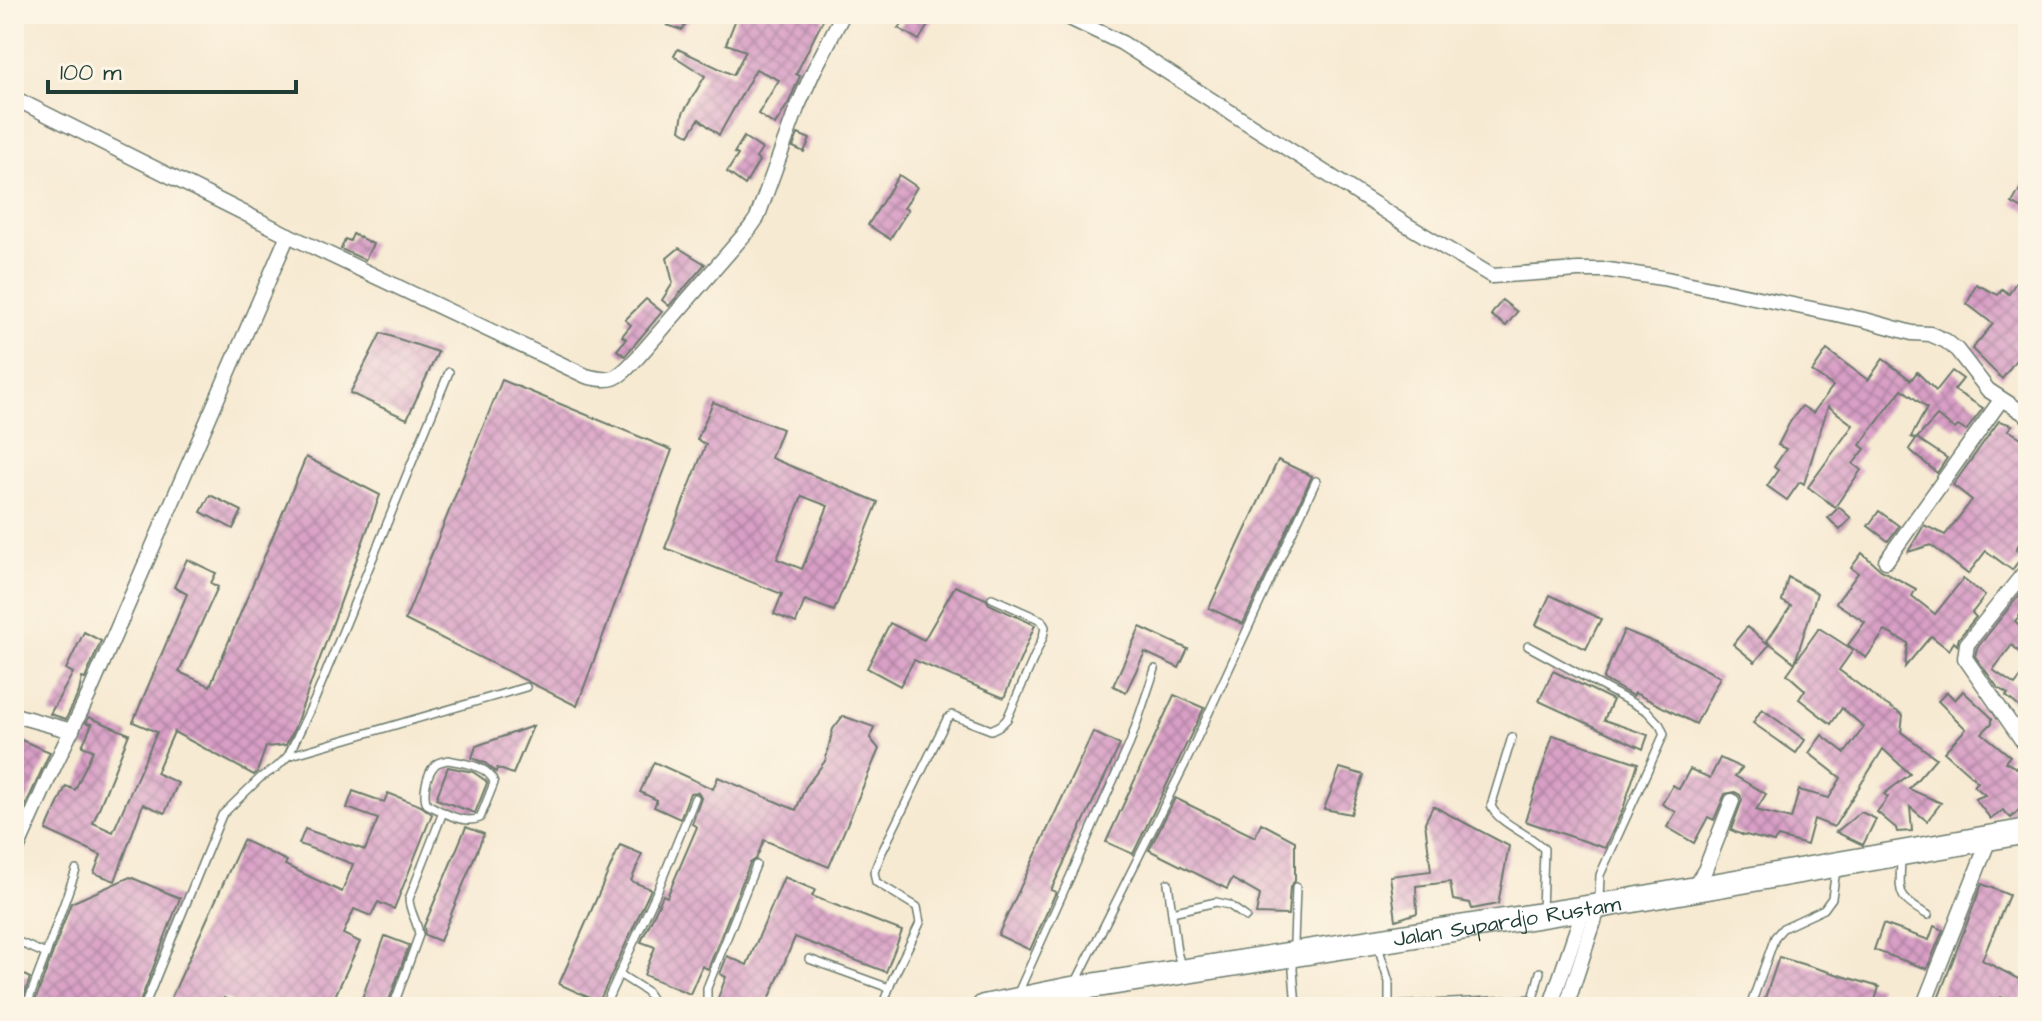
<svg xmlns="http://www.w3.org/2000/svg" width="2042" height="1021" font-family="'Architects Daughter',sans-serif">
  <defs>
    <pattern id="building-cross-hatch" width="8" height="8" patternUnits="userSpaceOnUse" patternTransform="scale(2)"><rect width="8" height="8" fill="#d99fc6"/><path d="M0 0l8 8M0 8l8-8" fill="none" stroke="#af83a2"/></pattern>
  </defs>
  <rect width="100%" height="100%" fill="#fcf5e5"/>
  <filter id="ink" filterUnits="userSpaceOnUse"><feTurbulence type="fractalNoise" baseFrequency=".0125" numOctaves="2"/><feDisplacementMap in="SourceGraphic" scale="16" xChannelSelector="R" yChannelSelector="G"/><feConvolveMatrix kernelMatrix="1 2 1 2 8 2 1 2 1" color-interpolation-filters="sRGB"/></filter>
  <filter id="wash" filterUnits="userSpaceOnUse"><feTurbulence type="fractalNoise" baseFrequency=".006" numOctaves="4" result="noise"/><feDisplacementMap in="SourceGraphic" scale="32" xChannelSelector="R" yChannelSelector="G"/><feGaussianBlur stdDeviation="1.8" result="paint"/><feColorMatrix in="noise" values="0 0 0 0 0 0 0 0 0 0 0 0 0 0 0 0 0 1.4 0 .05"/><feComposite in="paint" operator="in"/></filter>
  <g filter="url(#wash)">
    <rect width="100%" height="100%" fill="#f7ead3"/>
    <g id="blocks">
      <g fill="url(#building-cross-hatch)" fill-rule="evenodd">
        <polygon points="678,14 693,14 682,30 667,25"/>
        <polygon points="738,14 826,14 796,74 800,76 789,102 775,125 758,114 779,80 756,69 719,135 699,119 689,135 680,130 683,113 705,76 674,56 678,49 733,75 746,51 726,44"/>
        <polygon points="912,14 935,14 919,40 898,28"/>
        <polygon points="798,134 810,139 804,152 793,147"/>
        <polygon points="744,137 762,149 756,158 759,161 745,185 727,172 738,155 734,153"/>
        <polygon points="899,175 917,187 904,208 908,210 890,239 868,225"/>
        <polygon points="2028,175 2028,212 2012,203"/>
        <polygon points="353,234 373,244 365,260 341,249 345,239 350,241"/>
        <polygon points="679,248 705,264 669,306 662,300 673,283 667,258"/>
        <polygon points="2016,282 2028,289 2028,343 2002,379 1972,349 1993,324 1967,304 1976,284 1998,295 2002,289 2009,294"/>
        <polygon points="646,299 662,312 625,356 617,350 626,339 622,336 631,325 625,320"/>
        <polygon points="1502,300 1517,312 1506,326 1491,315"/>
        <polygon points="381,333 438,352 407,419 350,393"/>
        <polygon points="1827,350 1868,380 1883,359 1911,380 1917,372 1936,391 1952,371 1963,379 1954,390 1983,408 1966,431 1958,426 1955,429 1937,416 1917,438 1947,458 1937,473 1909,449 1916,439 1911,437 1927,408 1902,389 1860,445 1865,449 1853,464 1861,470 1835,507 1808,487 1853,425 1828,406 1804,484 1801,482 1799,483 1787,500 1767,486 1778,470 1774,467 1786,449 1778,445 1790,422 1802,406 1813,413 1833,386 1812,372"/>
        <polygon points="502,380 672,450 577,706 405,620"/>
        <path d="M 713,402 L 782,429 L 771,458 L 878,502 L 834,611 L 805,600 L 796,623 L 774,614 L 782,594 L 665,548 L 706,444 L 697,440 ZM 802,496 L 828,506 L 802,569 L 777,559 Z"/>
        <polygon points="1999,421 2012,425 2008,430 2028,442 2028,525 2016,550 2023,555 2012,570 1986,551 1968,574 1931,545 1908,552 1924,525 1945,535 1972,500 1953,485"/>
        <polygon points="306,457 380,495 294,729 286,745 266,747 257,772 254,775 174,732 156,773 178,783 165,813 143,804 115,881 94,873 101,855 46,830 66,786 75,790 93,750 82,746 92,724 86,723 89,717 129,734 93,823 113,832 157,732 133,722 187,594 174,587 187,559 216,573 211,583 218,587 179,672 210,686"/>
        <polygon points="1278,460 1312,476 1243,624 1209,608"/>
        <polygon points="210,495 242,511 233,529 201,512"/>
        <polygon points="1839,507 1851,518 1840,530 1828,518"/>
        <polygon points="1879,511 1899,526 1888,541 1868,526"/>
        <polygon points="1862,553 1881,570 1916,589 1912,596 1935,614 1963,579 1985,596 1972,613 1976,617 1959,638 1957,645 1954,642 1949,650 1931,636 1905,667 1908,643 1885,631 1866,658 1848,645 1865,622 1836,603 1858,573 1851,568"/>
        <polygon points="1788,577 1817,593 1795,662 1819,628 1853,650 1839,670 1882,702 1903,715 1901,732 1936,758 1909,789 1941,803 1927,821 1910,807 1912,831 1897,832 1896,828 1877,812 1888,797 1884,794 1910,774 1883,749 1834,827 1814,819 1807,845 1778,837 1774,842 1742,834 1742,835 1731,830 1742,800 1740,795 1735,792 1725,794 1714,820 1708,817 1694,843 1667,827 1676,812 1662,804 1673,785 1679,789 1690,769 1710,778 1720,758 1742,768 1735,776 1766,794 1756,810 1791,819 1799,790 1829,798 1841,778 1809,753 1822,735 1845,753 1864,727 1842,708 1831,724 1799,699 1805,690 1787,674 1795,663 1767,641 1791,606 1782,601"/>
        <polygon points="2028,584 2028,606 2015,621 2028,633 2028,660 2012,645 1993,670 2015,685 2028,668 2028,714 2006,696 2008,694 1998,688 1975,656 1977,648"/>
        <polygon points="955,586 986,599 989,604 1035,625 1004,698 914,660 900,686 867,668 890,623 924,640"/>
        <polygon points="1550,595 1601,619 1586,649 1536,625"/>
        <polygon points="1140,627 1188,649 1179,668 1145,652 1126,692 1113,686"/>
        <polygon points="1747,627 1769,645 1755,662 1733,644"/>
        <polygon points="1624,630 1656,643 1720,677 1696,724 1635,693 1633,696 1603,679"/>
        <polygon points="84,632 101,641 85,679 82,678 79,692 66,719 50,714 73,673 66,669"/>
        <polygon points="1553,671 1613,700 1604,720 1648,735 1643,749 1539,701"/>
        <polygon points="1963,691 1992,718 1992,723 1982,733 2010,756 2005,762 2028,774 2028,801 2011,818 2003,810 1991,819 1975,799 1985,795 1974,786 1978,782 1944,752 1966,729 1938,701 1947,692 1955,700"/>
        <polygon points="1174,695 1204,708 1133,854 1106,842"/>
        <polygon points="1762,709 1805,740 1796,753 1753,723"/>
        <polygon points="843,716 874,727 870,738 879,749 829,867 764,840 756,859 750,863 708,969 702,966 690,994 644,975 655,947 641,942 663,895 667,897 697,827 692,824 701,798 698,792 690,793 680,819 654,807 657,800 640,792 654,762 713,789 718,777 796,810 805,788 825,761 833,729"/>
        <polygon points="533,726 513,774 497,768 496,772 485,763 472,758 476,746"/>
        <polygon points="1093,732 1120,745 1051,890 1056,892 1030,950 998,935"/>
        <polygon points="1553,735 1638,763 1623,809 1605,848 1525,821"/>
        <polygon points="14,737 50,752 14,831"/>
        <polygon points="448,767 473,772 486,781 487,783 475,813 436,799"/>
        <polygon points="1340,768 1364,775 1351,814 1324,809"/>
        <polygon points="353,791 384,802 388,793 421,806 432,814 394,909 378,902 371,916 354,909 343,934 360,942 330,1007 244,1007 224,998 220,1007 167,1007 243,840 287,861 285,865 342,892 353,864 299,844 305,829 365,850 378,819 347,808"/>
        <polygon points="1175,798 1255,837 1261,823 1295,841 1295,881 1290,887 1288,915 1256,914 1260,895 1232,879 1227,889 1149,850"/>
        <polygon points="1433,806 1509,846 1498,904 1472,909 1470,903 1453,900 1450,882 1416,886 1417,913 1396,920 1390,876 1431,871 1425,822"/>
        <polygon points="1861,812 1876,819 1863,845 1836,832"/>
        <polygon points="466,827 484,834 440,941 425,935 424,926"/>
        <polygon points="620,845 642,854 631,881 651,889 599,1002 559,984"/>
        <polygon points="130,877 180,898 138,1007 33,1007 71,903"/>
        <polygon points="784,877 815,890 812,896 902,931 886,972 795,937 766,1007 725,1007 716,1003 726,977 720,974 727,956 747,965"/>
        <polygon points="1982,884 2009,895 1982,960 2028,984 2018,1005 2001,997 1996,1007 1935,1007"/>
        <polygon points="1883,924 1929,940 1934,926 1943,930 1927,969 1874,950"/>
        <polygon points="385,936 409,945 387,1006 362,998"/>
        <polygon points="1779,957 1879,987 1873,1007 1762,1007"/>
        <polygon points="14,970 30,978 20,1007 14,1007"/>
      </g>
    </g>
  </g>
  <g filter="url(#ink)">
    <use href="#blocks" fill-opacity="0" stroke="#6b7a6c" stroke-width="2"/>
    <g fill="none" stroke-linecap="round" stroke-linejoin="round">
      <defs>
        <g id="service">
          <polyline points="1528,646 1647,711 1660,725 1664,734 1600,875 1599,900"/>
          <path d="M 1512,737 L 1491,806 C 1499,824 1529,833 1544,849 L 1542,912"/>
          <polyline points="288,756 526,687"/>
          <path d="M 448,760 C 464,763 490,766 494,783 L 480,818 C 463,825 443,812 427,804 C 422,794 427,773 435,765 C 439,761 444,761 448,760 Z"/>
          <path d="M 1901,859 C 1900,893 1895,897 1928,915"/>
          <polyline points="1168,883 1177,952 1182,969"/>
          <polyline points="1172,912 1216,902 1229,905 1246,917"/>
          <polyline points="14,940 46,954 26,1007"/>
          <polyline points="1378,946 1389,982 1389,1007"/>
          <polyline points="46,954 76,870"/>
          <polyline points="809,959 889,988"/>
          <polyline points="619,974 646,991 657,1007"/>
          <polyline points="1075,984 1185,764 1316,481"/>
          <polyline points="1018,993 1130,743 1155,669"/>
          <polyline points="1390,1006 1534,999"/>
          <polyline points="144,1007 222,815 260,778 277,767 288,756 315,699 449,372"/>
          <path d="M 393,1007 L 419,935 C 418,922 409,911 409,899 L 443,812"/>
          <polyline points="604,1007 659,887 695,798"/>
          <polyline points="707,1007 707,988 756,865"/>
          <polyline points="882,1007 892,980 920,923 917,907 876,882 874,872 882,852 947,719 952,715 991,730 1001,725 1007,719 1043,637 1045,627 1041,620 992,598"/>
          <polyline points="1296,1007 1293,970 1296,887"/>
          <polyline points="1531,1007 1540,972"/>
          <polyline points="1750,1007 1775,937 1783,928 1824,909 1832,898 1836,870"/>
        </g>
        <g id="minor">
          <polyline points="1061,14 1122,43 1407,225 1492,276 1578,270 1608,270 1662,278 1865,320 1912,333 1930,334 1946,341 1957,350 1988,390 2028,416"/>
          <path d="M 14,98 L 288,235 L 586,376 C 615,384 619,377 638,357 L 750,228 L 757,218 L 797,108 L 814,70 L 843,14"/>
          <polyline points="1886,561 2001,400"/>
          <polyline points="2028,568 1967,644 1965,658 2028,749"/>
          <polyline points="14,715 72,731"/>
          <polyline points="14,856 49,777 89,694 288,235"/>
          <polyline points="1693,889 1705,870 1732,801"/>
          <polyline points="1550,1007 1584,908"/>
          <polyline points="1566,1007 1599,906"/>
          <polyline points="1923,1007 1990,837"/>
        </g>
        <g id="trunk">
          <path id="s1" d="M 984,1007 L 1072,989 L 1599,906 L 2028,831"/>
        </g>
      </defs>
      <use href="#service" stroke="#6b7a6c" stroke-width="10"/>
      <use href="#minor" stroke="#6b7a6c" stroke-width="17"/>
      <use href="#trunk" stroke="#6b7a6c" stroke-width="27"/>
      <use href="#service" stroke="#fff" stroke-width="7"/>
      <use href="#minor" stroke="#fff" stroke-width="14"/>
      <use href="#trunk" stroke="#fff" stroke-width="24"/>
    </g>
  </g>
  <g text-anchor="middle" stroke-width="6" stroke-linejoin="round" paint-order="stroke">
    <g font-size="22" fill="#1f3d34" stroke="#fcf5e5">
      <text dy="8" stroke="none"><textPath href="#s1" startOffset="530">Jalan Supardjo Rustam</textPath></text>
    </g>
  </g>
  <rect width="2042" height="1021" fill="none" stroke="#fcf5e5" stroke-width="48"/>
  <path d="M48 80v12h248v-12" fill="none" stroke="#1f3d34" stroke-width="4"/>
  <text x="60" y="80" font-size="24" fill="#1f3d34" stroke="#fcf5e5" stroke-width="6" paint-order="stroke">100 m</text>
</svg>
